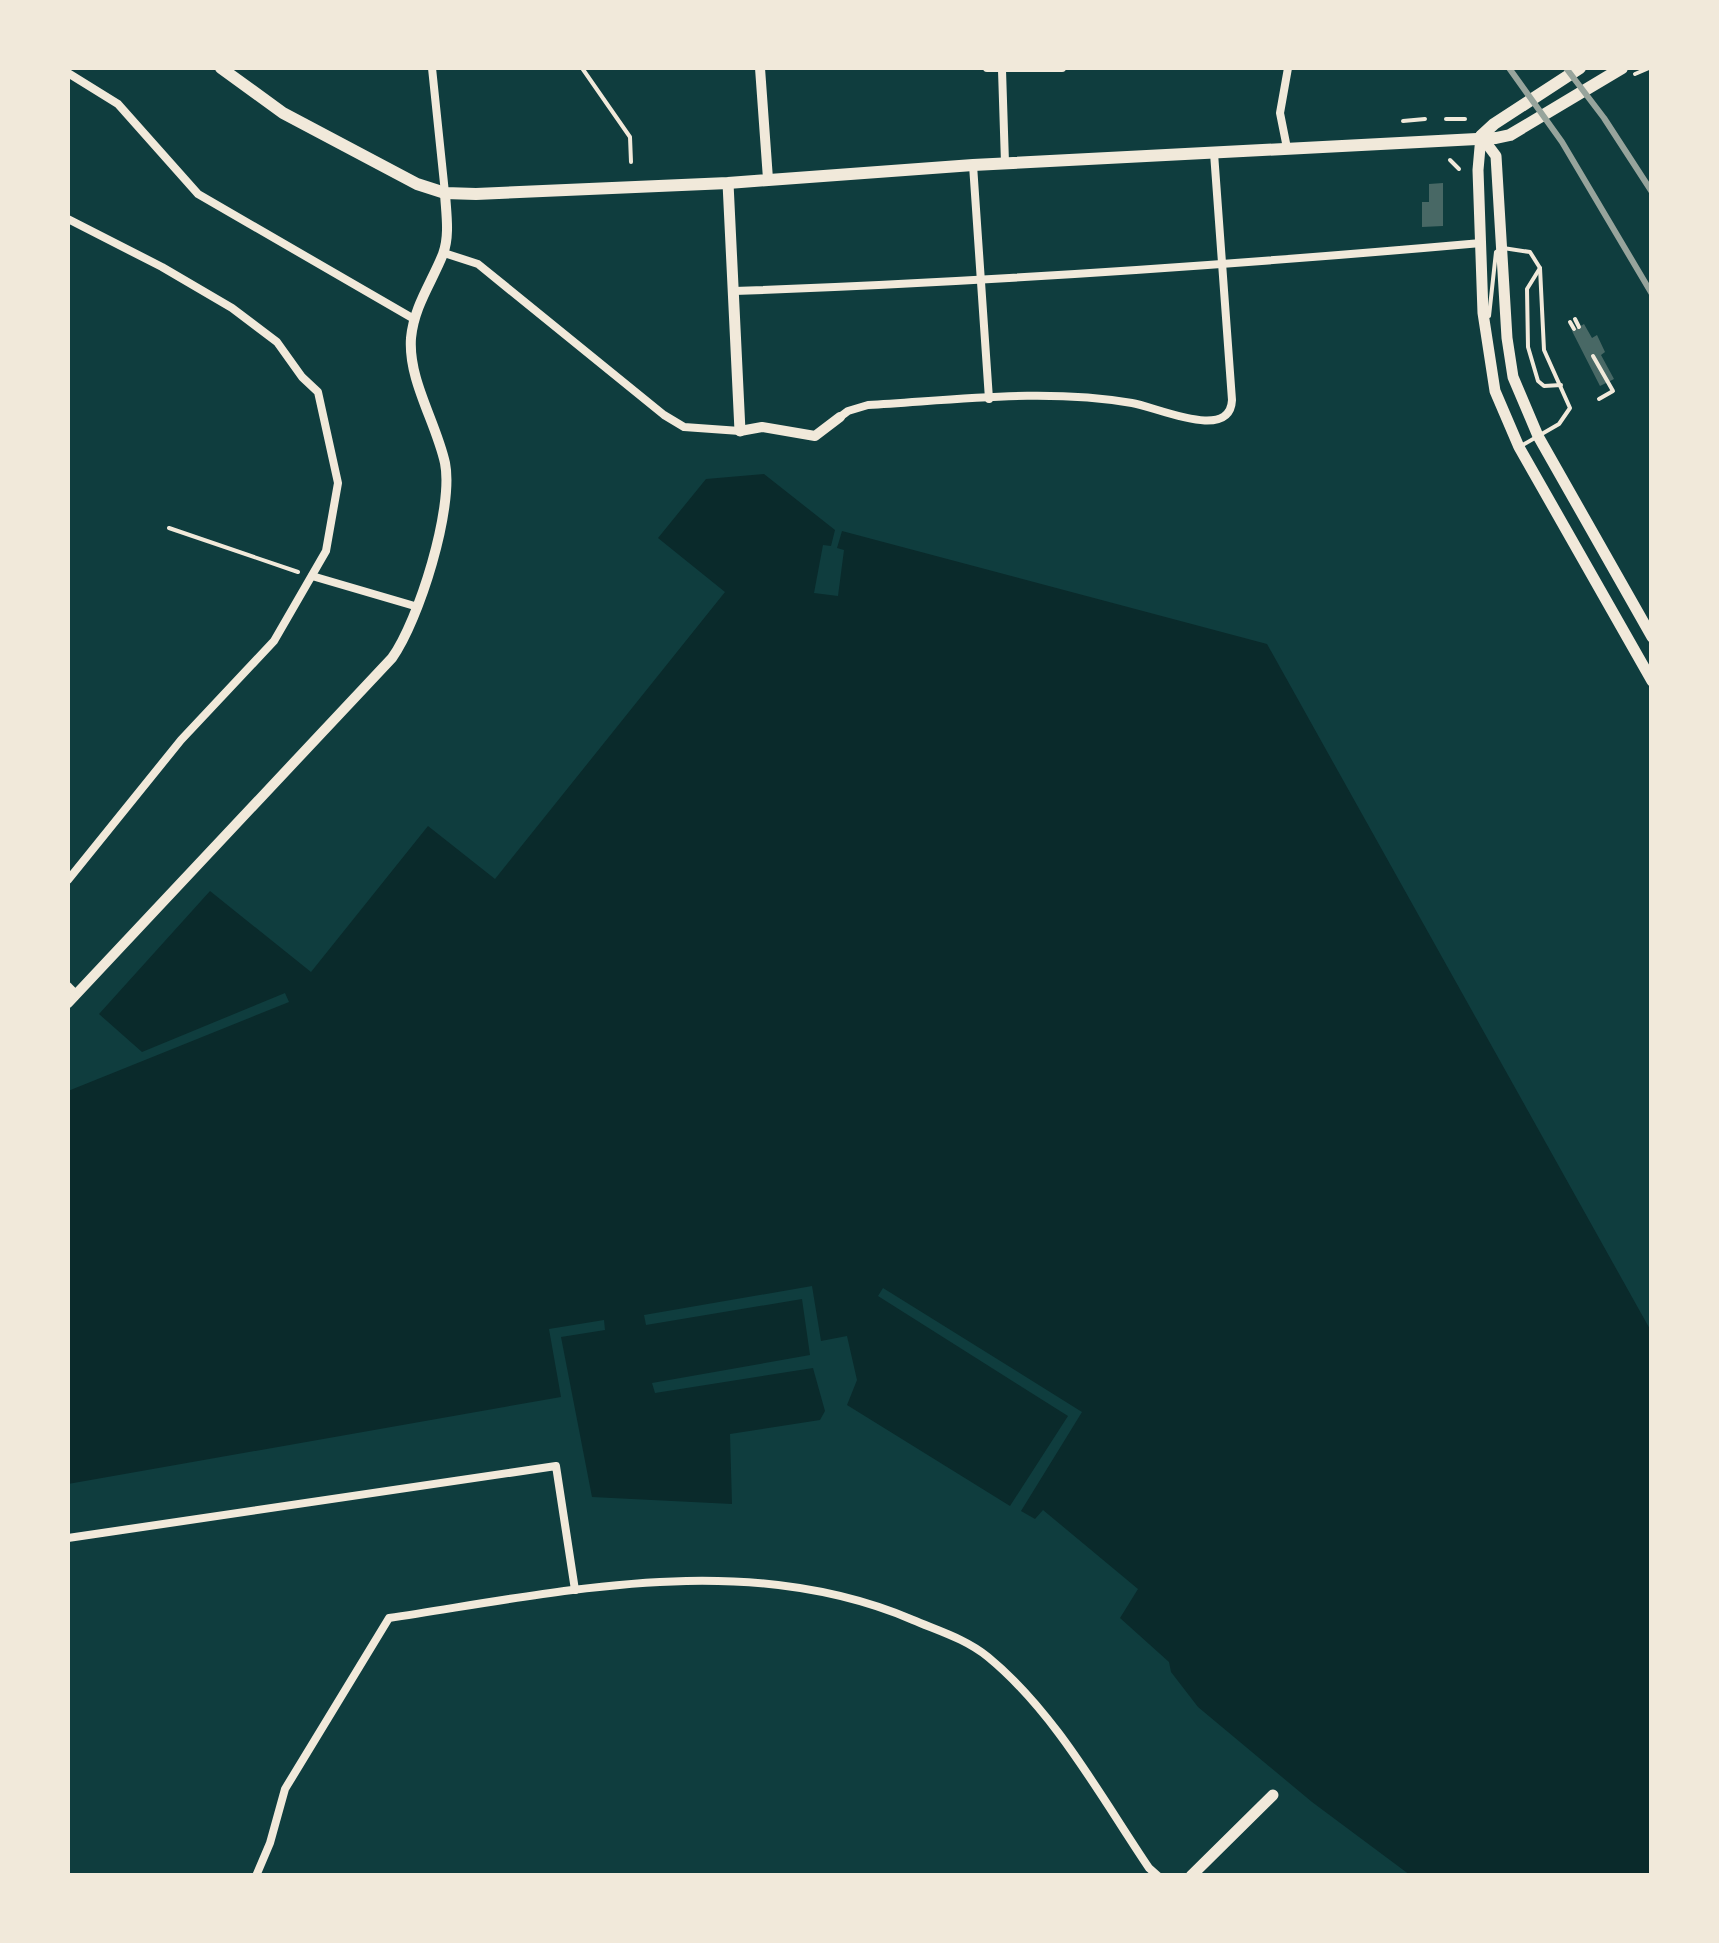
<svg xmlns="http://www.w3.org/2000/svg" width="1719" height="1943" font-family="Quicksand,sans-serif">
  <rect width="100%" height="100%" fill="#0f3d3e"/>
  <polygon fill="#0a2a2b" points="764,474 835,530 831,546 823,545 814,593 838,596 844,550 837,548 842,531 1267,644 1651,1331 1651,1875 1410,1875 1312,1802 1198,1707 1171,1672 1169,1662 1120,1618 1138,1589 1043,1510 1035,1519 1021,1511 1082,1412 883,1288 878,1296 1068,1416 1010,1506 847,1405 857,1380 847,1336 821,1341 812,1286 644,1315 646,1325 802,1299 810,1355 652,1383 655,1393 813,1368 825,1411 820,1420 730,1434 732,1504 592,1497 561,1337 605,1330 604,1320 549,1329 561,1397 68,1484 68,1091 289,1002 285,993 142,1052 99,1014 210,891 311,972 428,826 495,879 725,592 658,538 706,479"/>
  <g fill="#486865">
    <polygon points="1443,183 1443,226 1422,227 1422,202 1429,202 1429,184"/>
    <polygon points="1584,324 1592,338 1597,335 1605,352 1601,355 1614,379 1600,386 1572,331"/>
  </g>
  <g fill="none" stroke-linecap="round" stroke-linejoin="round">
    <g stroke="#f1e9da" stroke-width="4">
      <polyline points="1635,74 1649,68"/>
      <polyline points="1446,119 1465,119"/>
      <polyline points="1403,121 1425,119"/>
      <polyline points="1450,160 1459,169"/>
      <polyline points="1575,319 1579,327"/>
      <polyline points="1570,322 1574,329"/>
      <polyline points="1593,356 1613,391 1599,399"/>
      <polyline points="169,528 298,572"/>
    </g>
    <g stroke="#f1e9da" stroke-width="4">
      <polyline points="582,68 630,137 631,162"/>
      <polyline points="1540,268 1527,289 1528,347 1538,381 1544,386 1561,385"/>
      <polyline points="1489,316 1496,252 1503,248 1530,252 1540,268 1544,350 1570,408 1559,424 1521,446"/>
    </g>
    <g stroke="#f1e9da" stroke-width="8">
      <polyline points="432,68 445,193"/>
      <polyline points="987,68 1062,68"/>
      <polyline points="1002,70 1005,163"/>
      <polyline points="68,73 118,104 198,194 414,319"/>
      <polyline points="1287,148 1280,113 1288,68"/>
      <polyline points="973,165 989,399"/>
      <polyline points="68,219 162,267 232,308 277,342 302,377 318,392 338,483 326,551 274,641 181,740 68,880"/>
      <polyline points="444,253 478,264 664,415 684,427 740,431"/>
      <path d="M 734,291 C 984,282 1232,265 1481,243"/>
      <path d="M 840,417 L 848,411 L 868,405 C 955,400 1046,388 1132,403 C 1157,407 1230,442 1232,400 L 1214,153"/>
      <polyline points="312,576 418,607"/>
      <polyline points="68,986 76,994"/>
      <polyline points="68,1538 556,1466 575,1590"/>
      <path d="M 256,1876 L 270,1843 L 285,1789 L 389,1618 C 562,1592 745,1548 913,1620 C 939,1631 966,1639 988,1657 C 1055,1712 1101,1797 1149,1868 L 1158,1876"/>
    </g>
    <g stroke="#f1e9da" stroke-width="10">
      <polyline points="760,68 768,179"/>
      <polyline points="740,431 762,427 815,436 840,417"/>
      <path d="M 68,1003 L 392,658 C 419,620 454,508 445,463 C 436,422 408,380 411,338 C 414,306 432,282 443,254 C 450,235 446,213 445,193"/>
    </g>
    <g stroke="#f1e9da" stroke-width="11">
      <polyline points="1481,136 1478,170 1483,313 1495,391 1519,447 1652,681"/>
      <polyline points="1481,136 1496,156 1507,338 1513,377 1538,436 1652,637"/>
      <polyline points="728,183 740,431"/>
      <polyline points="1191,1876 1273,1795"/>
    </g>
    <g stroke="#f1e9da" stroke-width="12">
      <polyline points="221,68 283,113 417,184 445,193 476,194 728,183 973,165 1496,138 1510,135 1622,68"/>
      <polyline points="1481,136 1494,124 1580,68"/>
    </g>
    <g stroke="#97a49c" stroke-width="6">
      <polyline points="1509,68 1562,142 1652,294"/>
      <polyline points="1566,68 1604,118 1652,192"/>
    </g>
  </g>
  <rect width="1719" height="1943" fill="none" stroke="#f1e9da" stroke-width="140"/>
</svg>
